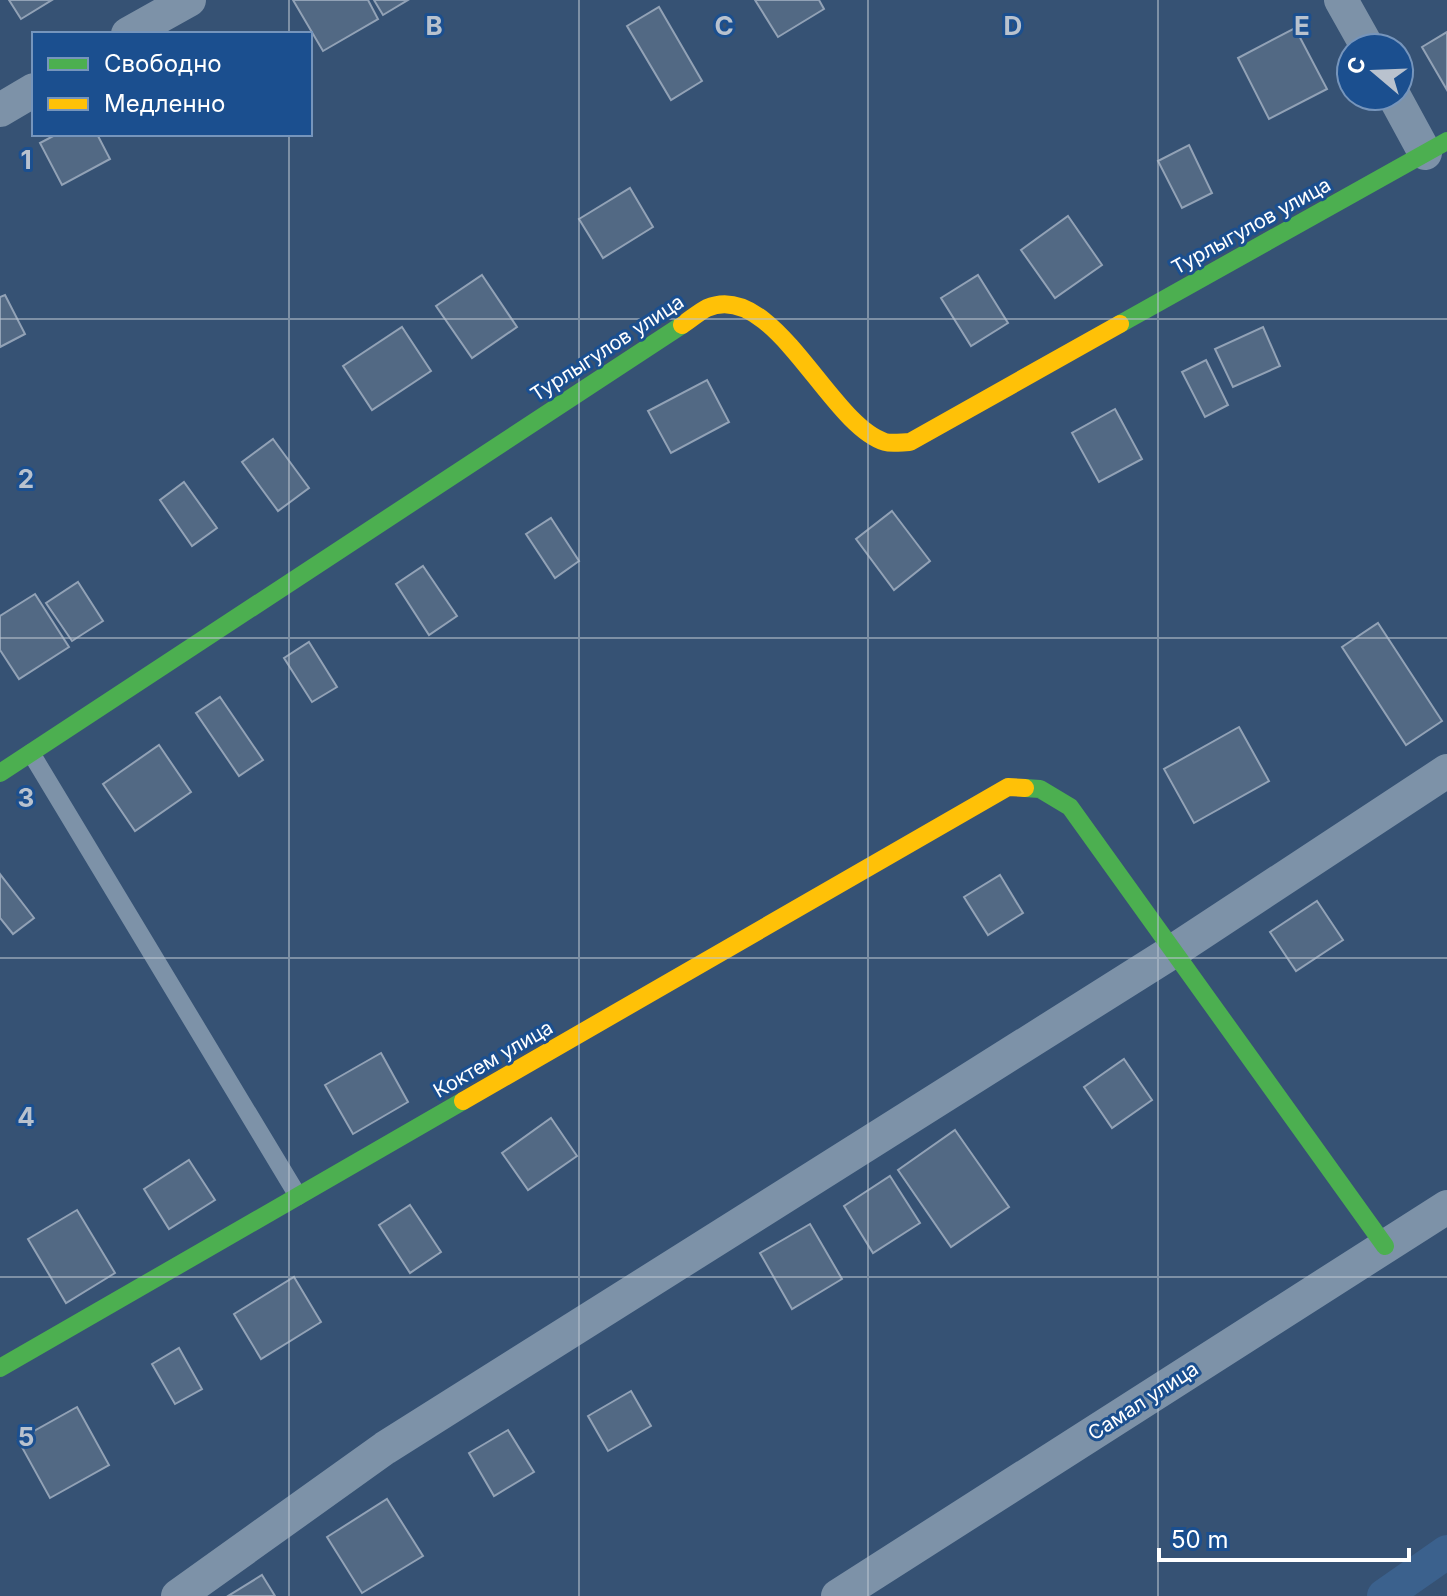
<svg xmlns="http://www.w3.org/2000/svg" width="1447" height="1596" font-family="Inter,sans-serif">
  <rect width="100%" height="100%" fill="#365274"/>
  <g fill="none" stroke-linecap="round" stroke-linejoin="round">
    <polyline stroke="#3b618d" stroke-width="34" points="1384,1596 1447,1552"/>
  </g>
  <g fill="#526984" stroke="#92a2b6" stroke-width="2">
    <polygon points="9,0 52,0 21,19"/>
    <polygon points="293,0 368,0 378,19 323,51"/>
    <polygon points="374,0 408,0 383,15"/>
    <polygon points="755,0 819,0 824,9 778,37"/>
    <polygon points="659,7 702,81 671,100 627,26"/>
    <polygon points="1295,28 1327,89 1269,119 1238,58"/>
    <polygon points="1447,32 1447,90 1422,47"/>
    <polygon points="57,134 97,134 110,159 62,185 40,143"/>
    <polygon points="1189,145 1212,193 1182,208 1158,161"/>
    <polygon points="630,188 653,227 603,258 579,219"/>
    <polygon points="1068,216 1102,265 1055,298 1021,250"/>
    <polygon points="482,275 517,327 472,358 436,306"/>
    <polygon points="978,275 1008,323 971,346 941,298"/>
    <polygon points="5,295 25,334 0,347 0,297"/>
    <polygon points="402,327 431,371 372,410 343,366"/>
    <polygon points="1263,327 1280,366 1233,387 1215,349"/>
    <polygon points="1206,360 1228,405 1205,417 1182,372"/>
    <polygon points="707,380 729,422 671,453 648,411"/>
    <polygon points="1115,409 1142,459 1099,482 1072,433"/>
    <polygon points="273,439 309,488 278,511 242,462"/>
    <polygon points="184,482 217,528 192,546 160,500"/>
    <polygon points="892,511 930,561 894,590 856,539"/>
    <polygon points="551,518 579,561 555,578 526,534"/>
    <polygon points="423,566 457,616 429,635 396,584"/>
    <polygon points="78,582 103,621 72,641 46,603"/>
    <polygon points="35,594 69,647 19,679 0,650 0,616"/>
    <polygon points="1378,623 1442,721 1406,745 1342,647"/>
    <polygon points="309,642 337,687 312,702 284,658"/>
    <polygon points="220,697 263,760 239,776 196,713"/>
    <polygon points="1239,727 1269,781 1194,823 1164,769"/>
    <polygon points="159,745 191,792 135,831 103,784"/>
    <polygon points="0,874 34,918 13,934 0,918"/>
    <polygon points="1000,875 1023,913 988,935 964,897"/>
    <polygon points="1317,901 1343,940 1296,971 1270,932"/>
    <polygon points="381,1053 408,1102 353,1134 325,1085"/>
    <polygon points="1124,1059 1152,1100 1112,1128 1084,1087"/>
    <polygon points="551,1118 577,1156 528,1190 502,1153"/>
    <polygon points="955,1130 1009,1207 951,1247 898,1170"/>
    <polygon points="189,1160 215,1200 169,1229 144,1189"/>
    <polygon points="890,1176 920,1223 873,1253 844,1206"/>
    <polygon points="410,1205 441,1252 410,1273 379,1225"/>
    <polygon points="77,1210 115,1273 66,1303 28,1239"/>
    <polygon points="810,1224 842,1279 792,1309 760,1253"/>
    <polygon points="294,1277 321,1322 261,1359 234,1314"/>
    <polygon points="179,1348 202,1389 175,1404 152,1364"/>
    <polygon points="631,1391 651,1426 608,1451 588,1416"/>
    <polygon points="77,1407 109,1465 50,1498 18,1440"/>
    <polygon points="508,1430 534,1472 494,1496 469,1453"/>
    <polygon points="387,1499 423,1556 362,1593 327,1537"/>
    <polygon points="262,1575 275,1596 228,1596"/>
  </g>
  <g fill="none" stroke-linecap="round" stroke-linejoin="round">
    <polyline stroke="#7d92a8" stroke-width="18" points="31,753 298,1196"/>
    <g stroke="#7d92a8" stroke-width="34">
      <polyline points="1341,0 1368,48"/>
      <polyline points="128,34 189,0"/>
      <polyline points="1394,96 1425,153"/>
      <polyline points="0,110 34,90"/>
      <polyline points="178,1596 385,1448 1175,950 1447,771"/>
      <polyline points="838,1596 1447,1207"/>
    </g>
    <g stroke="#4caf50" stroke-width="18">
      <polyline points="1120,324 1447,141"/>
      <polyline points="0,773 682,325"/>
      <polyline points="1025,788 1040,789 1070,807 1385,1246"/>
      <polyline points="0,1368 463,1101"/>
    </g>
    <g stroke="#ffc107" stroke-width="18">
      <path d="M 682,325 C 690,320 699,312 707,308 C 774,279 829,425 885,442 C 892,444 903,442 910,442 L 1120,324"/>
      <polyline points="463,1101 1008,787 1025,788"/>
    </g>
  </g>
  <path fill="none" stroke="#b9c2ce" stroke-width="2" stroke-opacity="0.55" d="M 289,0 L 289,34M 579,0 L 579,1596M 868,0 L 868,1596M 1158,0 L 1158,1596M 289,134 L 289,1596M 0,319 L 1447,319M 0,638 L 1447,638M 0,958 L 1447,958M 0,1277 L 1447,1277"/>
  <g text-anchor="middle" stroke-width="6" stroke-linejoin="round" paint-order="stroke">
    <g font-size="20" fill="#fff" stroke="#1b4f8f">
      <text transform="translate(1251 226) rotate(-29)" y="7">Турлыгулов улица</text>
      <text transform="translate(607 348) rotate(-33)" y="7">Турлыгулов улица</text>
      <text transform="translate(493 1059) rotate(-30)" y="7">Коктем улица</text>
      <text transform="translate(1143 1401) rotate(-33)" y="7">Самал улица</text>
    </g>
  </g>
  <g font-size="26" text-anchor="middle" font-weight="bold" fill="#b9c2ce" stroke="#1b4f8f" stroke-width="6" stroke-linejoin="round" paint-order="stroke">
    <text x="434" y="35">B</text>
    <text x="724" y="35">C</text>
    <text x="1013" y="35">D</text>
    <text x="1302" y="35">E</text>
    <text x="26" y="169">1</text>
    <text x="26" y="488">2</text>
    <text x="26" y="807">3</text>
    <text x="26" y="1126">4</text>
    <text x="26" y="1446">5</text>
  </g>
  <rect x="32" y="32" width="280" height="104" fill="#1b4f8f" stroke="#7695bc" stroke-width="2"/>
  <rect x="48" y="58" width="40" height="12" fill="#4caf50" stroke="#7695bc" stroke-width="2"/>
  <text x="104" y="72" font-size="24" fill="#ffffff">Свободно</text>
  <rect x="48" y="98" width="40" height="12" fill="#ffc107" stroke="#7695bc" stroke-width="2"/>
  <text x="104" y="112" font-size="24" fill="#ffffff">Медленно</text>
  <g transform="translate(1375 72) rotate(289)"><circle r="38" fill="#1b4f8f" stroke="#7695bc" stroke-width="2"/>
  <path d="M0-6L14 30L0 20L-14 30Z" fill="#b9c2ce"/>
  <text y="-12" font-size="22" font-weight="bold" text-anchor="middle" fill="#ffffff">С</text>
  </g>
  <path d="M1159 1548v12h250v-12" fill="none" stroke="#ffffff" stroke-width="4"/>
  <text x="1171" y="1548" font-size="24" fill="#ffffff" stroke="#1b4f8f" stroke-width="6" paint-order="stroke">50 m</text>
</svg>
